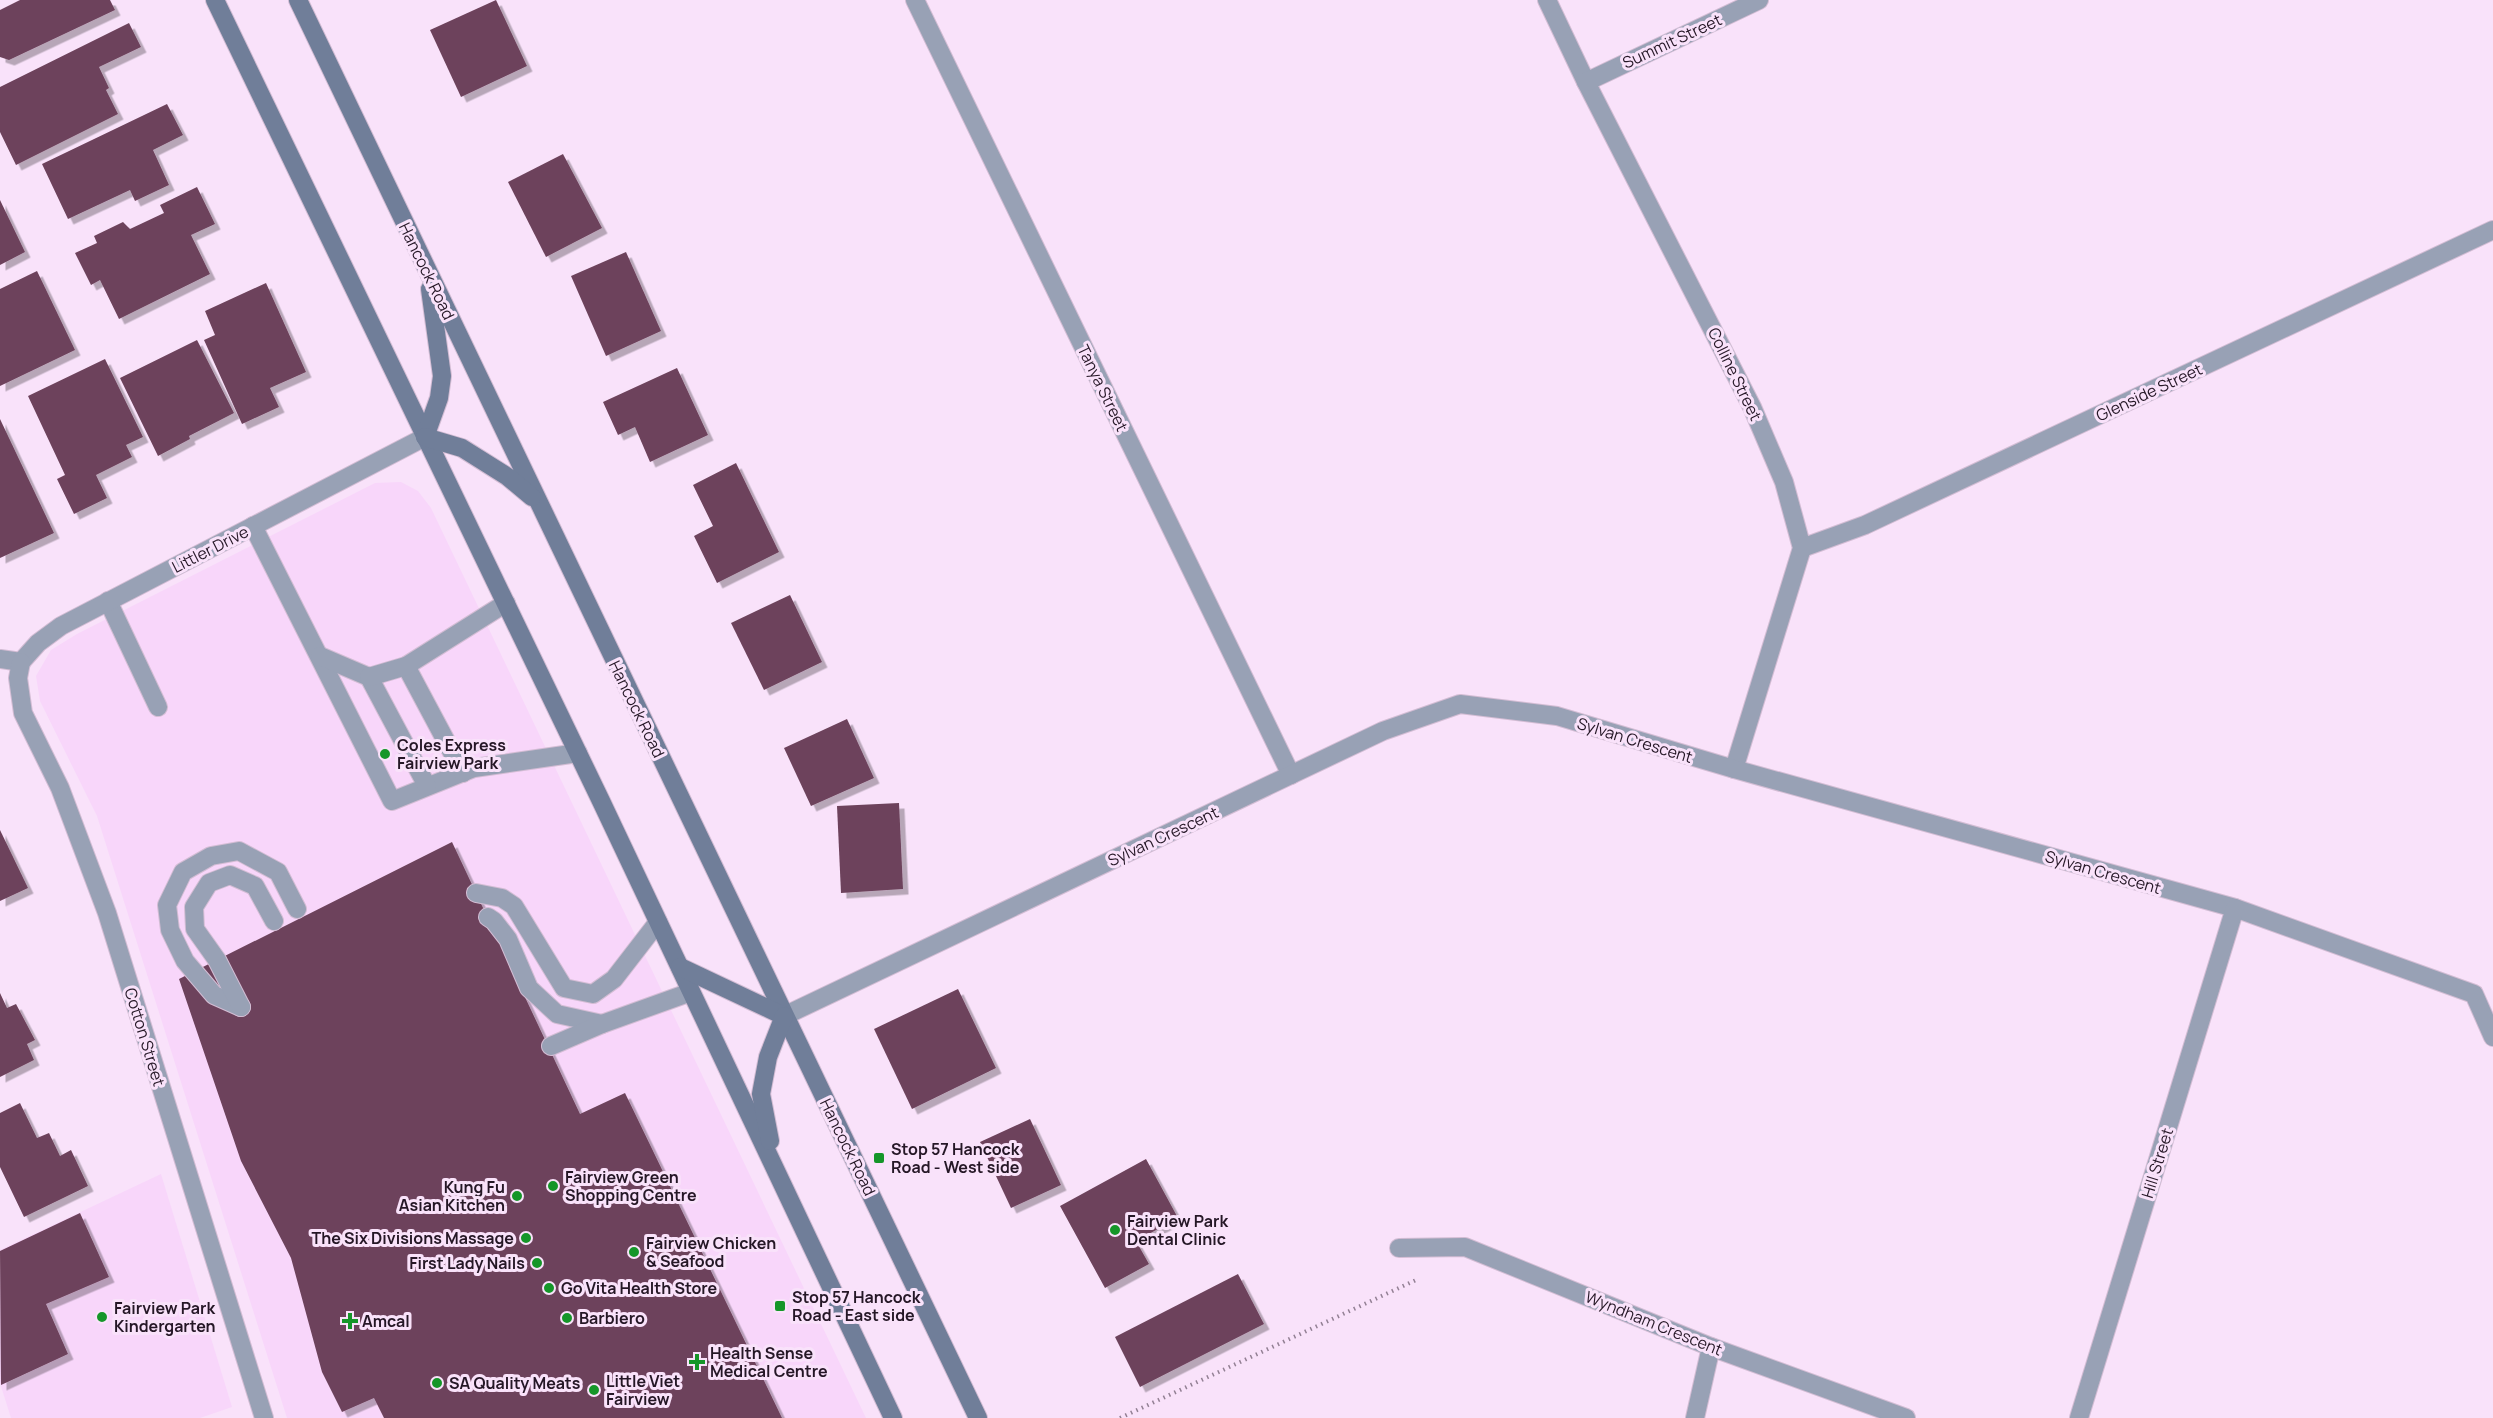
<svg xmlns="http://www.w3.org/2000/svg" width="2493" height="1418" font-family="Manrope,sans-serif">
  <defs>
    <filter id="shadow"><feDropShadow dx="5.5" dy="5.5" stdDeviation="0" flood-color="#0004"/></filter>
  </defs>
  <rect width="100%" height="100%" fill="#f9e2fa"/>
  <g fill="#f8d6fa">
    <polygon points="401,482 418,491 431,508 866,1418 287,1418 97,816 40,701 36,676 51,650 77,634 375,483"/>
    <polygon points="161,1174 232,1407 200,1418 11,1418 0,1383 0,1250"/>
  </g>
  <g fill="#6d435b" filter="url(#shadow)">
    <polygon points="20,0 110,0 115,10 9,60 0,57 0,10"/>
    <polygon points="496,0 527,66 461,97 430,30"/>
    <polygon points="129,23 141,47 99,67 109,88 106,90 118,114 16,165 0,132 0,87"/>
    <polygon points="167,104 183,135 153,150 169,185 135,201 130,190 68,219 42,164"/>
    <polygon points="563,154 602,228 546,257 508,182"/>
    <polygon points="197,187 215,224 191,235 210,274 119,319 100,280 91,285 75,253 97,243 94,236 123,222 130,229 164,213 160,205"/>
    <polygon points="0,200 25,252 0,265"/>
    <polygon points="626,252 661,331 606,356 571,276"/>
    <polygon points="37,271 75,350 0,386 0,289"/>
    <polygon points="266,283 306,372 270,388 279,407 242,424 204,340 215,335 205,311"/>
    <polygon points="197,340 234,413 189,436 190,439 158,456 120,378"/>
    <polygon points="105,359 143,437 126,445 132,457 96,475 107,498 74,514 57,479 65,475 28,396"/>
    <polygon points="677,368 708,435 650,462 635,427 618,435 603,402"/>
    <polygon points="0,419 54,533 0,558"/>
    <polygon points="736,463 779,552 717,583 694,536 713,526 693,485"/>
    <polygon points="790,595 822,662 764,690 731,623"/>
    <polygon points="847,719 874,778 811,806 784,748"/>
    <polygon points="899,803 903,889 841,893 837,806"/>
    <polygon points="0,830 28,888 0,901"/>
    <polygon points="452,842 580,1114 625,1093 782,1418 384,1418 374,1398 342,1412 322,1372 291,1258 241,1161 179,979"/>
    <polygon points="958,989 996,1068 912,1109 874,1029"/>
    <polygon points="0,993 7,1008 16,1004 35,1040 27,1044 34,1060 0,1077"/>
    <polygon points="20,1103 37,1138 49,1133 60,1156 71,1150 88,1186 24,1217 0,1167 0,1113"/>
    <polygon points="1030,1119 1061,1185 1011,1208 980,1142"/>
    <polygon points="1146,1159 1178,1218 1136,1241 1149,1264 1105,1288 1060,1206"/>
    <polygon points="80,1213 109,1277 46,1304 68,1354 1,1385 0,1251"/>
    <polygon points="1238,1274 1264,1324 1140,1387 1115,1337"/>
  </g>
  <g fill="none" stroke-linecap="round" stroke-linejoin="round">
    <defs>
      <g id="lane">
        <polyline points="253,526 392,801 474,768 578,753"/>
        <polyline points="108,601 158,707"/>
        <polyline points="320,656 369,677 427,786"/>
        <polyline points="406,666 463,773"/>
        <polyline points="369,677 406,666 506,603"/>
        <polyline points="476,893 502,898 514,906 564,988 593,994 614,979 658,922"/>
        <polyline points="488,917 494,921 508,939 529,988 557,1014 602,1024"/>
        <polyline points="241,1007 214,995 185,961 170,930 167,905 183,872 211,856 239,851 278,872 297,909"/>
        <polyline points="241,1007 217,960 195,929 194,907 209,883 230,875 255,886 274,921"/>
        <polyline points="551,1046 602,1024 691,992"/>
      </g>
      <g id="street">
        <polyline points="915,0 1291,775"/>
        <polyline points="1547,0 1586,82 1752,407 1784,482 1802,548 1734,769"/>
        <polyline points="1586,82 1759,0"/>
        <polyline points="1802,548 1865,525 2493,230"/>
        <polyline points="0,659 21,662 38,643 61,626 425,437"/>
        <polyline points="21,662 18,678 23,713 60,788 107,913 264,1418"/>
        <polyline points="784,1016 1383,731 1460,704 1557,716 1734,769 2235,908 2474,994 2493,1037"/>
        <polyline points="1399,1248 1465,1247 1711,1347 1906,1418"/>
        <polyline points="1695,1418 1711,1347"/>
        <polyline points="2079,1418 2235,908"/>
      </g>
      <g id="secondary">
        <polyline points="215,0 601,801 893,1418"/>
        <polyline points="298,0 978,1418"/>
        <polyline points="425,437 439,398 442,376 430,289"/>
        <polyline points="425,437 462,448 508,477 532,497"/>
        <polyline points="680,967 784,1016"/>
        <polyline points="770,1141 761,1094 768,1057 784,1016"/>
      </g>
    </defs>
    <use href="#lane" stroke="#d3bdd4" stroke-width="20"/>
    <use href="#street" stroke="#d3bdd4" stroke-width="20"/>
    <use href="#secondary" stroke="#d3bdd4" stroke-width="20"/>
    <polyline stroke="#938094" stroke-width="4" stroke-dasharray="1.5 4.5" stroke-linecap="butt" points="1120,1418 1416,1280"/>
    <use href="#lane" stroke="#98a1b5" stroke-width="18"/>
    <use href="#street" stroke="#98a1b5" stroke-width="18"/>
    <use href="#secondary" stroke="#707e99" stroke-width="18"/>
  </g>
  <g fill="#159629" stroke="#f9e2fa" stroke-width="2">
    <circle cx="385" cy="754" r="6"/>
    <rect x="873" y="1152" width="12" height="12" rx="3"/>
    <circle cx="553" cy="1186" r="6"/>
    <circle cx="517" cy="1196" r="6"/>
    <circle cx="1115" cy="1230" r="6"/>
    <circle cx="526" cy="1238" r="6"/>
    <circle cx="634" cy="1252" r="6"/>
    <circle cx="537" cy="1263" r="6"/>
    <circle cx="549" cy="1288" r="6"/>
    <rect x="774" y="1300" width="12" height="12" rx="3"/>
    <circle cx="102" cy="1317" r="6"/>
    <circle cx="567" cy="1318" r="6"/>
    <path d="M347 1312h6v6h6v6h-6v6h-6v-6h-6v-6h6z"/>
    <path d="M694 1353h6v6h6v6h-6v6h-6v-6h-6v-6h6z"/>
    <circle cx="437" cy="1383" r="6"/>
    <circle cx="594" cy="1390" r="6"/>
  </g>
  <g text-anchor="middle" stroke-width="6" stroke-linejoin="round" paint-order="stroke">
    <g font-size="16" fill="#251726" stroke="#f9e2fa">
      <text transform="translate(1672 41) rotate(-25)" y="6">Summit Street</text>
      <text transform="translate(427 271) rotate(64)" y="6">Hancock Road</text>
      <text transform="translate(1735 374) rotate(64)" y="6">Colline Street</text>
      <text transform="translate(1103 388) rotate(64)" y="6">Tanya Street</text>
      <text transform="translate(2149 392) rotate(-25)" y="6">Glenside Street</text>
      <text transform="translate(210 549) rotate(-27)" y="6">Littler Drive</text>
      <text transform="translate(637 709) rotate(64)" y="6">Hancock Road</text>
      <text transform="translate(1635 740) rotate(17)" y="6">Sylvan Crescent</text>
      <text transform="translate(1163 836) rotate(-25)" y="6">Sylvan Crescent</text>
      <text transform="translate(2103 872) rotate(16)" y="6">Sylvan Crescent</text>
      <text transform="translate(145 1037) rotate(73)" y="6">Cotton Street</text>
      <text transform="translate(848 1147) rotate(64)" y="6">Hancock Road</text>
      <text transform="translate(2157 1163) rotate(-73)" y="6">Hill Street</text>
      <text transform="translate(1654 1323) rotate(22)" y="6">Wyndham Crescent</text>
    </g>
    <g font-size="16" font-weight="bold" fill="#251726" stroke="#f9e2fa" text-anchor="start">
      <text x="397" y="751">Coles Express<tspan x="397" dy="18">Fairview Park</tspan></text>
      <text x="891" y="1155">Stop 57 Hancock<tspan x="891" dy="18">Road - West side</tspan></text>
      <text x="565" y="1183">Fairview Green<tspan x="565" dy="18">Shopping Centre</tspan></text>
      <text x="505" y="1193" text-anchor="end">Kung Fu<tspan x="505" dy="18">Asian Kitchen</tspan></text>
      <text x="1127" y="1227">Fairview Park<tspan x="1127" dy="18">Dental Clinic</tspan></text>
      <text x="514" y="1244" text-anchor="end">The Six Divisions Massage</text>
      <text x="646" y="1249">Fairview Chicken<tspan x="646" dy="18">&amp; Seafood</tspan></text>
      <text x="525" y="1269" text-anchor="end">First Lady Nails</text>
      <text x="561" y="1294">Go Vita Health Store</text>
      <text x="792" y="1303">Stop 57 Hancock<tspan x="792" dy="18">Road - East side</tspan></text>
      <text x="114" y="1314">Fairview Park<tspan x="114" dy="18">Kindergarten</tspan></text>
      <text x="579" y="1324">Barbiero</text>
      <text x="362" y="1327">Amcal</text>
      <text x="710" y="1359">Health Sense<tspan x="710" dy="18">Medical Centre</tspan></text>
      <text x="606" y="1387">Little Viet<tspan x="606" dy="18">Fairview</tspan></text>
      <text x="449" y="1389">SA Quality Meats</text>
    </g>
  </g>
</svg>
